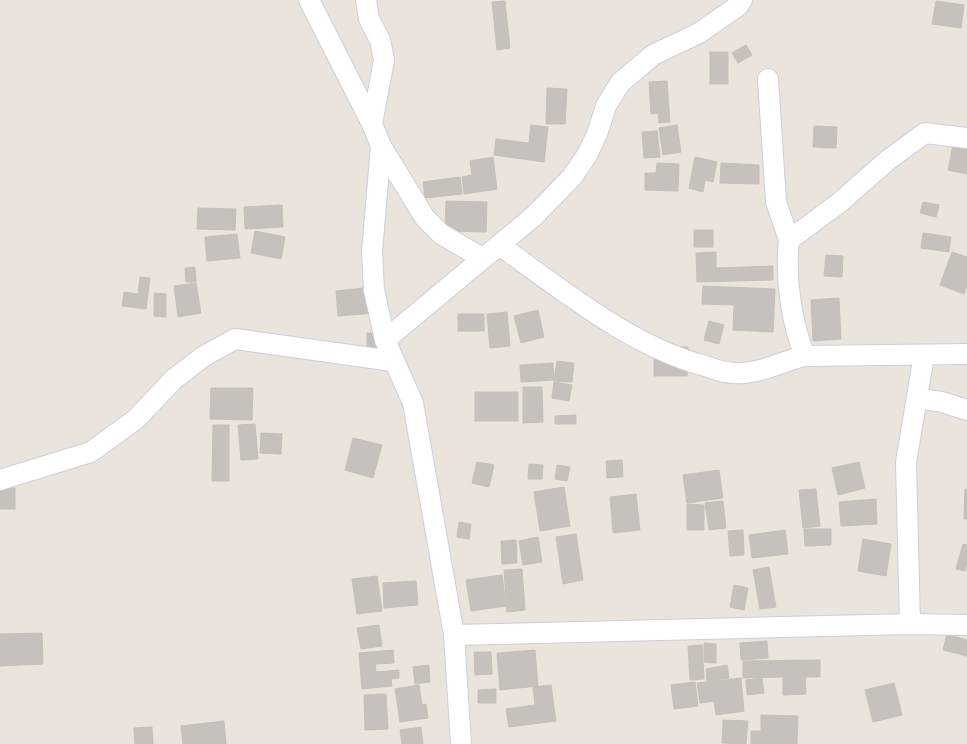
<svg xmlns="http://www.w3.org/2000/svg" width="967" height="744" font-family="'PT Sans Narrow',sans-serif">
  <rect width="100%" height="100%" fill="#ebe4dd"/>
  <g fill="#c6c1bc" stroke="#c6bfb7">
    <polygon points="505,1 510,48 497,50 492,2"/>
    <polygon points="936,1 964,5 961,28 932,24"/>
    <polygon points="746,45 752,55 738,63 732,53"/>
    <rect x="710" y="52" width="18" height="32"/>
    <polygon points="667,81 670,122 659,123 658,113 651,114 649,82"/>
    <polygon points="547,88 567,89 565,124 546,124"/>
    <polygon points="531,125 548,127 544,162 494,155 496,139 529,143"/>
    <polygon points="677,125 681,152 663,155 659,128"/>
    <polygon points="814,126 837,127 836,148 813,147"/>
    <polygon points="657,131 660,157 644,158 642,132"/>
    <polygon points="953,145 967,148 967,174 948,170"/>
    <polygon points="493,157 497,189 464,194 462,177 472,175 470,161"/>
    <polygon points="695,157 717,162 713,182 705,180 703,192 689,188"/>
    <polygon points="657,163 679,164 678,191 645,190 645,173 656,173"/>
    <polygon points="721,163 759,165 759,184 720,183"/>
    <polygon points="460,177 462,194 425,198 423,182"/>
    <polygon points="446,201 487,202 486,232 445,231"/>
    <polygon points="923,202 939,205 936,217 920,213"/>
    <polygon points="282,205 283,227 245,229 244,207"/>
    <polygon points="198,208 236,209 235,230 197,229"/>
    <rect x="694" y="230" width="19" height="17"/>
    <polygon points="255,231 285,237 281,259 251,253"/>
    <polygon points="923,233 951,237 949,252 921,248"/>
    <polygon points="237,234 240,258 207,261 205,237"/>
    <polygon points="716,252 716,268 773,266 773,280 697,282 696,253"/>
    <polygon points="952,252 967,257 967,286 964,294 940,285"/>
    <polygon points="826,255 843,256 842,277 824,276"/>
    <polygon points="195,267 196,282 186,282 185,268"/>
    <polygon points="140,277 150,278 146,309 122,306 124,292 138,294"/>
    <polygon points="196,283 201,313 178,317 174,286"/>
    <polygon points="703,286 775,289 773,332 733,330 734,305 702,304"/>
    <polygon points="373,287 375,313 338,316 336,291"/>
    <polygon points="154,293 166,294 166,317 154,316"/>
    <polygon points="839,298 841,339 813,341 811,300"/>
    <polygon points="538,310 544,337 521,343 514,316"/>
    <polygon points="507,312 510,346 490,348 487,314"/>
    <rect x="458" y="314" width="26" height="17"/>
    <polygon points="709,321 724,325 719,344 704,340"/>
    <rect x="367" y="333" width="15" height="34"/>
    <polygon points="654,347 688,347 687,376 654,376"/>
    <polygon points="557,361 574,363 572,382 554,381"/>
    <polygon points="553,363 554,380 521,382 520,365"/>
    <polygon points="554,382 572,385 569,401 552,398"/>
    <polygon points="523,387 542,387 543,422 523,423"/>
    <polygon points="211,388 253,388 252,420 210,419"/>
    <rect x="475" y="392" width="43" height="29"/>
    <polygon points="576,415 576,424 555,424 555,416"/>
    <polygon points="255,424 258,459 241,460 238,425"/>
    <polygon points="213,425 229,425 229,481 212,481"/>
    <polygon points="261,433 282,434 281,454 260,453"/>
    <polygon points="353,438 382,445 373,478 345,470"/>
    <polygon points="622,460 623,477 607,478 606,461"/>
    <polygon points="477,462 494,465 489,487 472,483"/>
    <polygon points="859,462 865,488 838,495 832,468"/>
    <polygon points="529,464 543,465 542,479 528,479"/>
    <polygon points="557,465 570,467 567,481 555,479"/>
    <polygon points="719,470 723,498 687,503 683,475"/>
    <polygon points="564,487 570,526 540,531 534,492"/>
    <polygon points="15,488 15,509 0,509 0,489"/>
    <polygon points="816,489 820,526 803,528 799,490"/>
    <polygon points="965,489 967,489 967,519 964,519"/>
    <polygon points="636,494 640,530 613,533 610,497"/>
    <polygon points="876,499 877,524 841,526 839,502"/>
    <polygon points="723,501 726,528 709,530 705,503"/>
    <polygon points="687,504 704,505 704,530 687,530"/>
    <polygon points="459,522 471,524 469,539 457,537"/>
    <polygon points="804,529 831,529 831,545 805,546"/>
    <polygon points="743,530 744,555 730,556 728,531"/>
    <polygon points="785,530 788,554 752,558 749,535"/>
    <polygon points="576,534 583,580 563,584 556,537"/>
    <polygon points="538,537 542,562 523,565 519,541"/>
    <polygon points="863,539 891,544 886,576 858,571"/>
    <polygon points="516,540 517,563 502,564 501,541"/>
    <polygon points="963,544 967,545 967,564 965,571 956,569"/>
    <polygon points="769,567 776,607 760,609 753,570"/>
    <polygon points="522,569 525,610 507,612 504,570"/>
    <polygon points="502,575 506,606 471,611 466,580"/>
    <polygon points="377,576 382,611 357,614 352,579"/>
    <polygon points="416,581 418,605 384,608 383,583"/>
    <polygon points="734,585 748,588 744,610 730,607"/>
    <polygon points="379,625 382,646 361,649 357,628"/>
    <polygon points="42,633 43,664 0,666 0,634"/>
    <polygon points="947,634 967,640 967,656 943,650"/>
    <polygon points="767,641 768,658 741,660 740,643"/>
    <polygon points="704,643 716,644 716,663 704,662"/>
    <polygon points="702,645 704,679 690,680 688,646"/>
    <polygon points="393,650 394,663 375,664 376,672 399,670 399,678 391,679 392,686 362,689 359,653"/>
    <polygon points="535,650 538,686 500,690 497,653"/>
    <polygon points="474,652 491,652 492,674 475,675"/>
    <polygon points="820,660 820,677 805,677 806,694 783,695 783,677 743,678 743,661"/>
    <polygon points="429,665 430,682 415,684 413,667"/>
    <polygon points="727,665 729,678 707,681 706,669"/>
    <polygon points="741,678 744,711 716,715 714,701 700,703 697,683"/>
    <polygon points="762,678 764,693 747,695 746,680"/>
    <polygon points="695,682 698,706 674,709 671,685"/>
    <polygon points="894,683 902,715 873,722 865,690"/>
    <polygon points="419,685 422,705 426,704 428,718 400,722 395,689"/>
    <polygon points="551,685 556,721 509,727 506,709 535,705 533,687"/>
    <polygon points="496,689 496,703 478,703 478,690"/>
    <polygon points="386,694 388,729 365,730 364,695"/>
    <polygon points="761,715 798,716 797,744 751,744 751,731 761,731"/>
    <polygon points="723,720 748,721 746,744 722,743"/>
    <polygon points="224,721 226,744 183,744 181,726"/>
    <polygon points="152,727 153,744 135,744 134,728"/>
    <polygon points="421,727 423,744 402,744 400,730"/>
  </g>
  <g fill="none" stroke-linecap="round" stroke-linejoin="round">
    <defs>
      <g id="minor">
        <polyline points="309,0 372,124 381,146 425,218 441,234 482,258"/>
        <polyline points="366,0 369,19 380,40 384,60 372,124"/>
        <polyline points="768,79 776,202 789,240"/>
        <polyline points="381,146 372,252 374,290 385,340 413,403 454,635 461,744"/>
        <path d="M 499,245 C 563,290 628,345 705,366 C 714,369 724,373 734,373 C 758,375 782,361 805,356 L 967,354"/>
        <polyline points="385,340 534,216 572,177 587,155 597,134 606,106 620,83 653,55 699,33 738,6 742,0"/>
        <path d="M 805,356 C 791,322 785,277 789,240 L 839,203 L 888,160 L 925,133 L 967,138"/>
        <polyline points="917,398 942,402 967,410"/>
        <polyline points="0,480 91,452 136,419 174,379 204,356 235,339 393,361"/>
        <polyline points="910,624 906,462 924,355"/>
        <polyline points="454,635 910,624 967,625"/>
      </g>
    </defs>
    <use href="#minor" stroke="#cbcfda" stroke-width="22"/>
    <use href="#minor" stroke="#fff" stroke-width="20"/>
  </g>
</svg>
